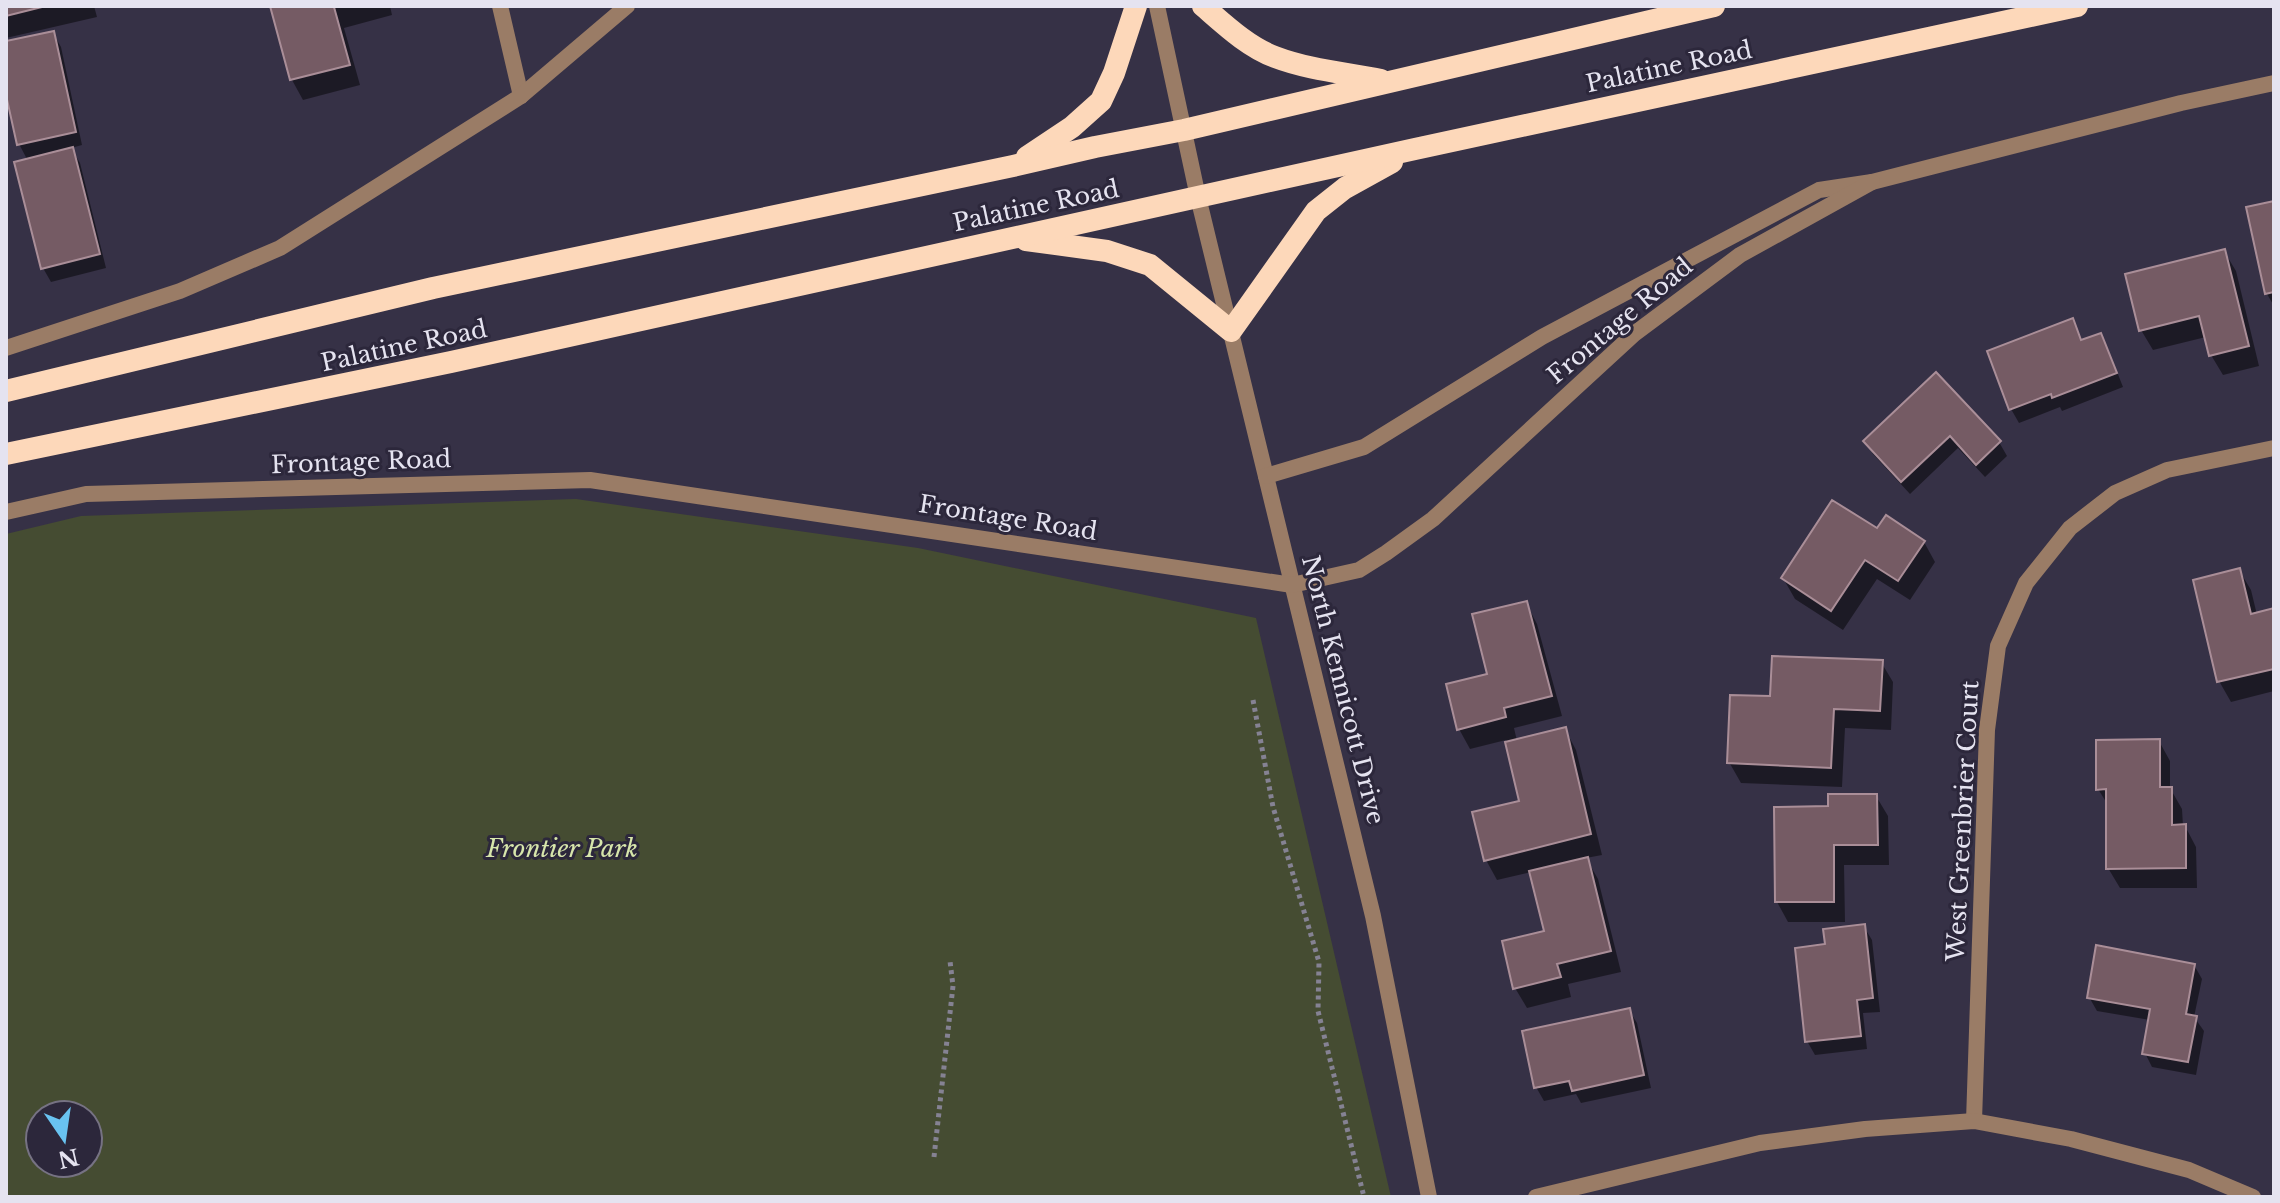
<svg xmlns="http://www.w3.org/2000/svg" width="2280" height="1203" font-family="'Libre Baskerville',serif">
  <rect width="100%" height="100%" fill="#363146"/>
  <path fill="#454c32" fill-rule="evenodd" d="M 576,499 L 918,548 L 1256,618 L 1391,1197 L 6,1197 L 6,534 L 81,516 ZM 40,1115 L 88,1115 L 88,1163 L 40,1163 Z"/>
  <g fill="#0007">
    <polygon points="6,6 94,6 97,17 6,38"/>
    <polygon points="272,6 390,6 392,15 344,28 360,85 303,100 292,80"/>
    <polygon points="53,33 61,47 82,145 71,148 80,163 106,268 51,282 43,268 28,161 19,144 6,85 6,43"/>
    <polygon points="2274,203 2274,306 2267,294"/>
    <polygon points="2224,251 2236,271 2259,366 2223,375 2211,355 2206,337 2153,350 2141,330"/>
    <polygon points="2072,320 2082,342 2100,335 2108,349 2123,387 2062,411 2060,407 2019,423 2011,409 1989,352"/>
    <polygon points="1936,374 1999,442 2007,456 1985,477 1958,448 1910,494 1873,454 1865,441"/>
    <polygon points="1878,531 1924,542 1935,562 1910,600 1877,579 1843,630 1795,599 1783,578"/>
    <polygon points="2239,570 2251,590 2257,615 2274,610 2274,691 2231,702 2219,681"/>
    <polygon points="1526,603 1537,624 1562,716 1514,728 1517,741 1565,729 1576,750 1602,855 1586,858 1598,879 1621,972 1568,984 1571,997 1527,1008 1515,988 1547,932 1531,872 1497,880 1486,860 1521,802 1506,740 1470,749 1459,729 1489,676"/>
    <polygon points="1881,662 1893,682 1891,730 1845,728 1842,787 1741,783 1729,762 1772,698"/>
    <polygon points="2159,741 2170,761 2170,788 2182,809 2183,826 2185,826 2196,847 2197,888 2120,888 2108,868 2108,805 2098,789"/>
    <polygon points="1876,796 1888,816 1889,865 1844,865 1845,922 1788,922 1777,902 1830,808"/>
    <polygon points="1864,927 1872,940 1880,1012 1863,1013 1867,1049 1815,1055 1807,1041 1827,946"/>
    <polygon points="2194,965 2202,979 2194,1017 2204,1031 2196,1075 2152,1067 2145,1053 2150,1020 2097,1011 2089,997"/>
    <polygon points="1629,1010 1637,1023 1651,1088 1581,1103 1576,1094 1544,1101 1536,1087"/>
  </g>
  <g fill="#755b64" stroke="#aa8e98" stroke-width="2">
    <polygon points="6,6 46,6 6,16"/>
    <polygon points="270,6 340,6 334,7 350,65 290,80"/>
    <polygon points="54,31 76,132 17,145 6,95 6,41"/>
    <polygon points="73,147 100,254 41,269 14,162"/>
    <polygon points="2274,201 2274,292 2265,294 2246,207"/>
    <polygon points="2225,249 2249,346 2209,356 2199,316 2139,331 2125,274"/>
    <polygon points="2073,318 2081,340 2101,333 2117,373 2052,398 2051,394 2009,410 1987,351"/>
    <polygon points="1936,372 2001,441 1976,465 1950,436 1901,482 1863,441"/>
    <polygon points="1832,500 1877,528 1886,515 1925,541 1898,581 1865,560 1831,611 1781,578"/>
    <polygon points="2240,568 2251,614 2274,608 2274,669 2217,682 2193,580"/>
    <polygon points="1527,601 1552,696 1504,708 1506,717 1457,730 1446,684 1487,674 1472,614"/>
    <polygon points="1772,656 1883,660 1880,711 1834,709 1831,768 1727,763 1730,695 1770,696"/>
    <polygon points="1566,727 1591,834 1484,861 1472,812 1519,801 1505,742"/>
    <polygon points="2160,739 2160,787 2172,787 2172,825 2186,824 2186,868 2106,869 2106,789 2096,790 2096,740"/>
    <polygon points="1828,794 1877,794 1878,845 1834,845 1834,902 1775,902 1774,807 1828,806"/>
    <polygon points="1588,857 1611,951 1557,964 1561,977 1513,989 1502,941 1544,931 1529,871"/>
    <polygon points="1865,924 1873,998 1857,1000 1861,1036 1805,1042 1795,948 1825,944 1823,929"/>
    <polygon points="2096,945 2195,964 2186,1014 2197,1016 2188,1062 2142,1054 2150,1009 2087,998"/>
    <polygon points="1630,1008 1644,1075 1572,1091 1569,1081 1534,1088 1522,1031"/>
  </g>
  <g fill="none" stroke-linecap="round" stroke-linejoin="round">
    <g stroke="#858293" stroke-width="5" stroke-dasharray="4 4" stroke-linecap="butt">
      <polyline points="1253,700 1273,807 1319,962 1318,1011 1364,1197"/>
      <polyline points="934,1157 953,986 950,961"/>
    </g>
    <g stroke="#9a7c66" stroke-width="16">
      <polyline points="500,6 521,96"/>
      <polyline points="1974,1121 1987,730 1998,646 2026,583 2070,528 2115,493 2167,470 2274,448"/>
      <polyline points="1536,1197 1760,1143 1865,1129 1974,1121 2071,1139 2189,1170 2253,1197"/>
    </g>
    <g stroke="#9a7c66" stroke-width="16">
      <polyline points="1157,6 1198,197 1373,916 1429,1197"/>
      <polyline points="6,348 180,291 280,248 521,96 627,6"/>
      <polyline points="1266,476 1364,447 1542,337 1819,190 1872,182 2181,103 2274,83"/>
      <polyline points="6,512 86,494 590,480 1292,585 1359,570 1386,553 1433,519 1634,334 1740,255 1872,182"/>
    </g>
    <g stroke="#fdd8ba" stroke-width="22">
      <path d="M 1203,6 C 1225,25 1248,47 1275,57 C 1309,70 1347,73 1381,80"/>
      <polyline points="1027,157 1072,127 1101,101 1114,73 1136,6"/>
      <polyline points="1026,240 1107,251 1150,265 1231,331 1316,211 1345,188 1392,162"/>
      <polyline points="6,391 433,288 1013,166 1095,147 1184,130 1714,6"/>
      <polyline points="6,454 451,362 1415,149 2077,6"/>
    </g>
  </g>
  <g text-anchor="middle" stroke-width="6" stroke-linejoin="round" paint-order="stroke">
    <g font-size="24" fill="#e5e3f0" stroke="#2c273b">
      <text transform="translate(1669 67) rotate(-12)" y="8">Palatine Road</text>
      <text transform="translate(1036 206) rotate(-12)" y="8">Palatine Road</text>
      <text transform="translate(1620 321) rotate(-40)" y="8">Frontage Road</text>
      <text transform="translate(404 346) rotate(-12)" y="8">Palatine Road</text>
      <text transform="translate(361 462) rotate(-2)" y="8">Frontage Road</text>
      <text transform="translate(1008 518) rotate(9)" y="8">Frontage Road</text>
      <text transform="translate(1343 690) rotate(76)" y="8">North Kennicott Drive</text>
      <text transform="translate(1963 821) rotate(-87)" y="8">West Greenbrier Court</text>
    </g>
    <g font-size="24" font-style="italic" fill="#d7e6ab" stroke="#2c273b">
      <text x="562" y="857">Frontier Park</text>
    </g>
  </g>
  <rect width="2280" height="1203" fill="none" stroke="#e5e3f0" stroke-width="16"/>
  <g transform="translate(64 1139) rotate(167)"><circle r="38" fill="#2c273b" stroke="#767283" stroke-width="2"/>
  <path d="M0-6L14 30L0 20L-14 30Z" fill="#69c3f1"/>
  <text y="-12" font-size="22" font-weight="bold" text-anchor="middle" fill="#e5e3f0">N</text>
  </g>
</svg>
